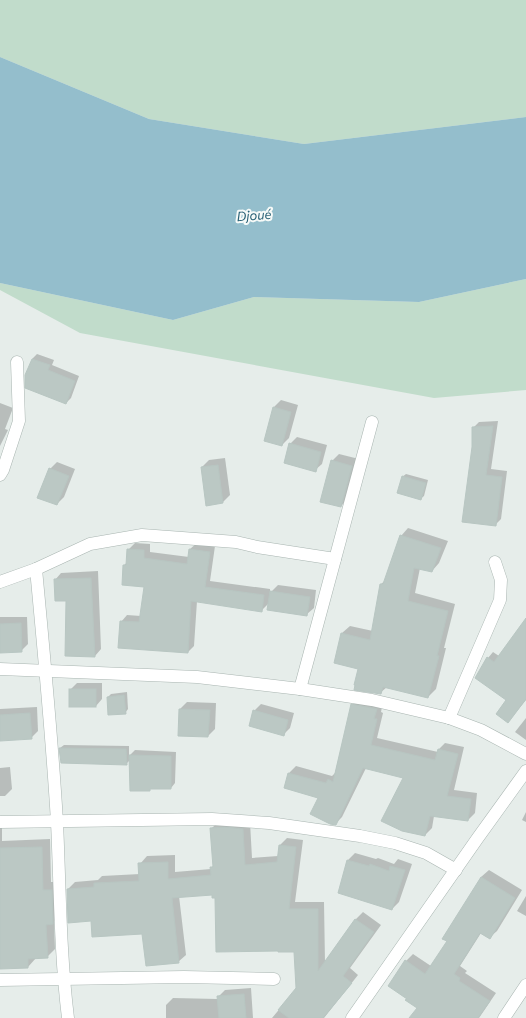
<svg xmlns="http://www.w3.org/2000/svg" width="526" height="1018" font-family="Commissioner,sans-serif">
  <rect width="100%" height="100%" fill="#e6edea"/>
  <g fill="#c1dccb">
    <polygon points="0,0 526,0 526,117 304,144 149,119 0,57"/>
    <polygon points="526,279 526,390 434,398 80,333 0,290 0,283 173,320 254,297 419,302"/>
  </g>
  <polygon fill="#94becc" points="0,57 149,119 304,144 526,117 526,279 419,302 254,297 173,320 0,283"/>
  <g fill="#0003">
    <polygon points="37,354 54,360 52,365 79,376 71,398 66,403 32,359"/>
    <polygon points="281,400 298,405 289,438 282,445 274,407"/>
    <polygon points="0,403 13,408 5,429 8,430 0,446"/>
    <polygon points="498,421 491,469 507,471 501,519 495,525 473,447 473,428 479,422"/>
    <polygon points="297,437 327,445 322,464 315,470 290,444"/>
    <polygon points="339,454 359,459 348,499 341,506 332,461"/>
    <polygon points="225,458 230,495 223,502 202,467 209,460"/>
    <polygon points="57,462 75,469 64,497 57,504 50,469"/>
    <polygon points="406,474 428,480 424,496 420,499 402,477"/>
    <polygon points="408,528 448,541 439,563 432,571 420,568 415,593 455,604 444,648 446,648 436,689 428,697 387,687 380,693 359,668 342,633 350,626 373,631 381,584 386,580 401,536"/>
    <polygon points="135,543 150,544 150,552 189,557 190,549 197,543 215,546 210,581 270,589 270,593 278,585 316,590 314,608 307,614 269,603 262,610 197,601 194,646 188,652 121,622 127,615 141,616 145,586 124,565 128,562 128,550"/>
    <polygon points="98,571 101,649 95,656 67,600 55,580 61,573"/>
    <polygon points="0,617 27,617 28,644 21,651 0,652"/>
    <polygon points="526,619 526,700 508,722 508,700 488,658 493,652 499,656"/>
    <polygon points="77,683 102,683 102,699 96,706 70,690"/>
    <polygon points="127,692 128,709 125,713 108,697 111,694"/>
    <polygon points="359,698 383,702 381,712 383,713 377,738 438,752 439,749 445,743 464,747 454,790 477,793 475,813 468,820 434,816 432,828 425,835 405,777 366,768 342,817 335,824 320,797 285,788 289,773 296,766 332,776 335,773 352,705"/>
    <polygon points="187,702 216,703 215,729 208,736 180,709"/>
    <polygon points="261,704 294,713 290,728 283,735 254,711"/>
    <polygon points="37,707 38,731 31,738 0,740 0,709"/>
    <polygon points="526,718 526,740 515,732"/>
    <polygon points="64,745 129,746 129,756 135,750 176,752 175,783 171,788 152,788 149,790 130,760 126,764 60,748"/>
    <polygon points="10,767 12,789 5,796 0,796 0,768"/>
    <polygon points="526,812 526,822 522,820"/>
    <polygon points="218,822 250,822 252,858 278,856 280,845 287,838 303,840 295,902 324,902 325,963 356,919 363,912 381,925 350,968 358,975 324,1018 272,1018 297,988 295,951 213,894 179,896 186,955 178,962 143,933 92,920 68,889 75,882 98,880 102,876 140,874 140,864 147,856 175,855 175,872 211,869 214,864 211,829"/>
    <polygon points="0,823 2,823 2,841 50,839 51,882 60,882 61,915 54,921 55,949 47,957 36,958 28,967 0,968"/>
    <polygon points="355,853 376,859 378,858 394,864 398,859 412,864 399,902 392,909 339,892 348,860"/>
    <polygon points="489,870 522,890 497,931 489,938 481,933 460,966 467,971 465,973 496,993 479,1018 411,1018 418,1008 408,999 406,961 413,954 431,966 448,941 481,877"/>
    <polygon points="526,896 526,916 517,911"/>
    <polygon points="251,988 253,1018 166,1018 166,1005 173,998 218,999 218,997 225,990"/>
  </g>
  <g fill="#bbc8c4" stroke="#b8c6c2">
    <polygon points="32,359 50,365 48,370 75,381 66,404 25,388 25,375"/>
    <polygon points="273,407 291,412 282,446 264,441"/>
    <polygon points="493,426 486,475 502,477 496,526 462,522 472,447 472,427"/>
    <polygon points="289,443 321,452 316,472 284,463"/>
    <polygon points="331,460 352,466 341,507 320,502"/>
    <polygon points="218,465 223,503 206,506 201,467"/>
    <polygon points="49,468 69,476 57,505 37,498"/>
    <polygon points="402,476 426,483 421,500 397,493"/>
    <polygon points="400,535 441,548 432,572 414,568 408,601 448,611 437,656 439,656 428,698 383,687 381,694 354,690 355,685 354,685 358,669 334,663 341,633 370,640 380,584 383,584"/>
    <polygon points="127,549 144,550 144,558 187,564 189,549 210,552 205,587 264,595 262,612 191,601 188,653 118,648 120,621 139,622 144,587 122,585 123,565 126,565"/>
    <polygon points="91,578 95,657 65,656 66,601 55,601 54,579"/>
    <polygon points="270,591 310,597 307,616 267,610"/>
    <polygon points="526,618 526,699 508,723 496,714 506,700 475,678 487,657 494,662"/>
    <polygon points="21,623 22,652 0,653 0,624"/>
    <rect x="69" y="689" width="27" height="18"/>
    <polygon points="124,695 126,714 108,715 107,697"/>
    <polygon points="351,704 377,709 374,719 377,719 371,745 435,760 438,749 458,754 447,796 471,799 468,821 430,816 425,836 402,831 381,821 403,778 363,768 336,825 330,824 310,814 318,798 284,788 288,773 326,783 328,779 333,782"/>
    <polygon points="179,709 210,710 208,737 178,736"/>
    <polygon points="253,710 288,720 284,736 249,726"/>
    <polygon points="30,713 32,739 0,741 0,715"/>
    <polygon points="59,748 126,749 127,765 61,763"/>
    <polygon points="129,755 171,756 171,789 150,789 150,791 130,791"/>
    <polygon points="225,827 243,829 245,865 277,862 279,845 296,847 289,909 318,909 318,971 355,919 374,932 343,976 352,983 323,1018 289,1018 278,1010 296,988 294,952 278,952 278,951 216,952 215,898 212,898 212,895 172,898 179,963 146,966 142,934 92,937 91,921 68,923 67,889 94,887 94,883 139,881 138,863 168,862 168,879 211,875 210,867 213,867 210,828"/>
    <polygon points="42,847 43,890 52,890 53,924 46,925 48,958 28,959 28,968 0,969 0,848"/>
    <polygon points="347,860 369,866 370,864 389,871 390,866 405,870 392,910 338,893"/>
    <polygon points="481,877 515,898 490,939 480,933 454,974 460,978 459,981 490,1001 478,1018 409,1018 417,1008 405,1000 407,999 388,986 405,960 425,974 447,941 442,939"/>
    <polygon points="244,994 246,1018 219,1018 217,996"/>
  </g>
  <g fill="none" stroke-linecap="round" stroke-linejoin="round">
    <defs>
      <g id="street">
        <polyline points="0,475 3,470 19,421 17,362"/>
        <path d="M 36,569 C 44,653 52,738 57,822 C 60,887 60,953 68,1018"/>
        <polyline points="0,582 36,569 90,544 142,535 236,542 257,547 335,559"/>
        <polyline points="0,669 197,677 300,689 372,700 449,718 481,730 526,754"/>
        <polyline points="300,689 372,422"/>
        <polyline points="449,718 500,600 501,580 495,562"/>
        <polyline points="0,822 212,819 269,823 360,836 395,843 426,853 456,870"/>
        <polyline points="0,980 184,977 274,979"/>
        <polyline points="352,1018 477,839 526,771"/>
        <polyline points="504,1018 526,985"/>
      </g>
    </defs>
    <use href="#street" stroke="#a9b5b1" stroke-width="13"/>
    <use href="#street" stroke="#fff" stroke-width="12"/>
  </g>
  <g text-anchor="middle" stroke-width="4" stroke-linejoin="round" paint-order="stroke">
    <g font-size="13" font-style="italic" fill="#265f74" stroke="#f6faf8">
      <text transform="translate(254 215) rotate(-4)" y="5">Djoué</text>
    </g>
  </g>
</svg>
